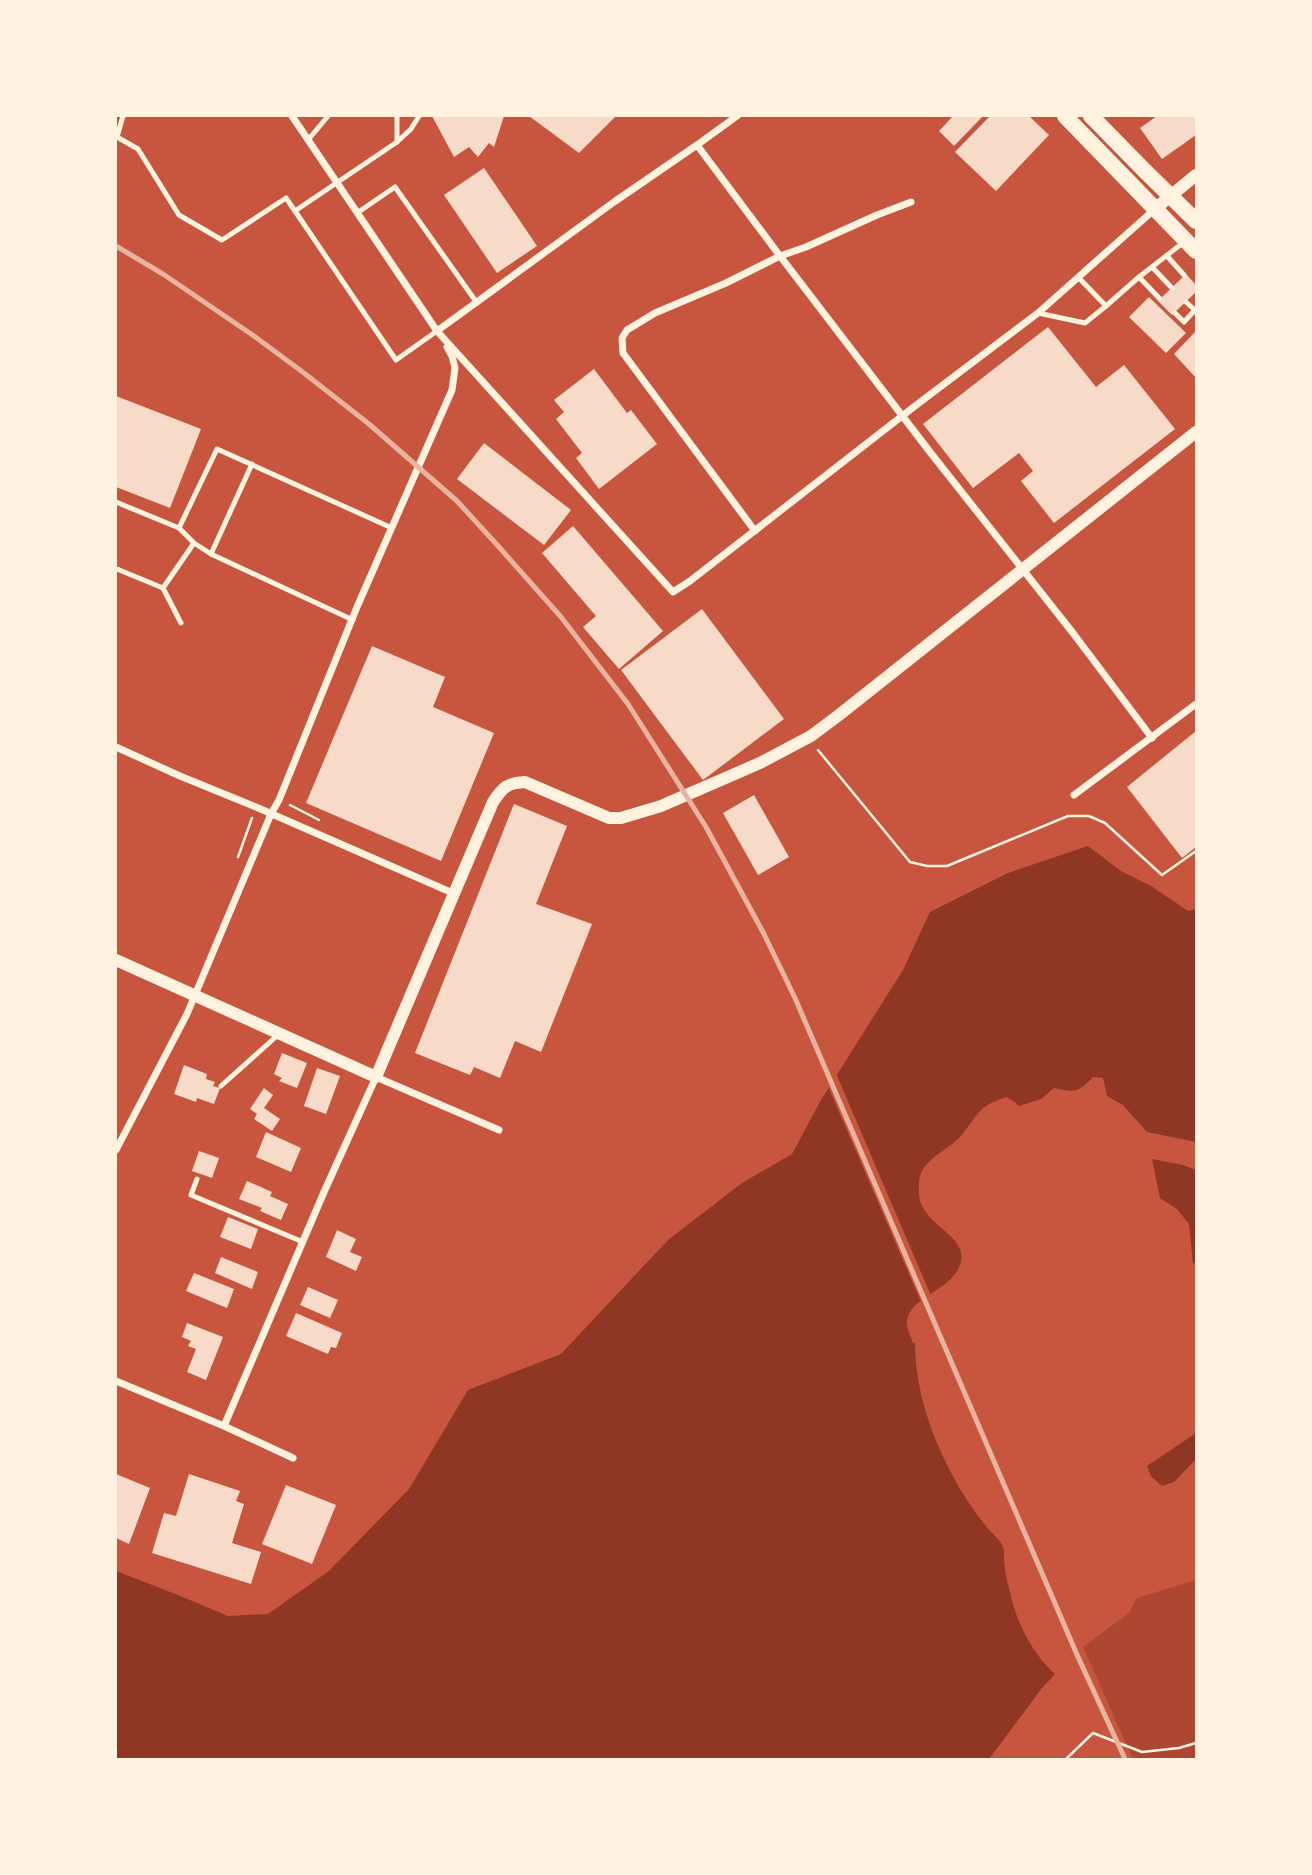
<svg xmlns="http://www.w3.org/2000/svg" width="1312" height="1875" font-family="'Asap Condensed',sans-serif">
  <rect width="100%" height="100%" fill="#c8553d"/>
  <polygon fill="#ae4732" points="1196,1580 1196,1759 1133,1759 1083,1647 1129,1613 1137,1598"/>
  <g fill="#8f3625">
    <path d="M 1088,846 L 1121,871 L 1151,886 L 1188,911 L 1196,909 L 1196,1142 L 1147,1132 L 1123,1105 L 1107,1096 L 1103,1078 L 1093,1077 C 1079,1092 1075,1093 1054,1088 L 1041,1099 L 1019,1106 L 1015,1102 L 1006,1097 C 1000,1100 991,1102 986,1106 C 975,1114 968,1129 958,1139 C 946,1150 931,1156 922,1171 C 919,1176 919,1181 919,1186 C 914,1225 967,1232 961,1261 C 955,1291 906,1297 907,1323 C 907,1330 911,1336 913,1343 L 915,1343 C 915,1399 939,1457 969,1503 C 974,1510 979,1518 985,1525 C 991,1533 1001,1539 1004,1550 C 1004,1553 1004,1557 1004,1561 C 1005,1571 1007,1582 1010,1592 C 1016,1622 1033,1655 1055,1674 L 1042,1688 L 989,1759 L 116,1759 L 116,1571 L 178,1595 L 228,1616 L 268,1614 L 329,1571 L 409,1489 L 468,1390 L 561,1354 L 668,1240 L 742,1183 L 792,1154 L 821,1100 L 903,970 L 930,912 L 1008,873 Z"/>
    <polygon points="1152,1159 1183,1165 1196,1170 1196,1264 1193,1263 1189,1224 1177,1209 1160,1198"/>
    <polygon points="1196,1433 1196,1459 1174,1482 1162,1486 1151,1476 1147,1466"/>
  </g>
  <polygon fill="#c8553d" points="835,1071 932,1298 922,1304 827,1084"/>
  <g fill="#f7dbc8">
    <polygon points="432,116 504,116 494,147 489,143 478,157 469,147 454,157"/>
    <polygon points="529,116 616,116 579,153"/>
    <polygon points="953,116 983,116 954,146 939,131"/>
    <polygon points="990,116 1029,116 1049,135 996,191 955,152"/>
    <polygon points="1157,116 1196,116 1196,135 1162,159 1140,128"/>
    <polygon points="484,168 537,246 497,273 444,195"/>
    <polygon points="1186,274 1196,285 1196,292 1172,315 1158,301"/>
    <polygon points="1149,297 1186,333 1166,353 1129,317"/>
    <polygon points="1048,327 1096,387 1124,365 1175,429 1054,523 1021,481 1033,471 1019,453 973,488 923,424"/>
    <polygon points="1196,331 1196,378 1174,354"/>
    <polygon points="594,369 627,413 631,410 657,444 599,489 576,458 582,453 556,419 564,412 554,400"/>
    <polygon points="116,396 201,429 170,508 116,487"/>
    <polygon points="484,443 571,510 544,545 457,479"/>
    <polygon points="573,526 663,631 619,669 583,627 596,616 542,553"/>
    <polygon points="702,609 784,719 703,780 621,670"/>
    <polygon points="372,646 445,677 433,707 494,733 441,861 306,803"/>
    <polygon points="1196,731 1196,847 1182,858 1127,787"/>
    <polygon points="754,795 789,857 758,875 723,813"/>
    <polygon points="514,804 567,826 536,904 592,924 541,1052 515,1041 500,1078 474,1067 470,1075 415,1053"/>
    <polygon points="282,1053 307,1063 297,1088 279,1081 282,1078 274,1074"/>
    <polygon points="184,1065 207,1074 206,1079 215,1082 213,1086 220,1088 214,1104 197,1098 196,1102 174,1094"/>
    <polygon points="317,1068 340,1076 326,1114 304,1106"/>
    <polygon points="264,1088 273,1095 264,1108 280,1119 272,1131 254,1119 257,1114 250,1109"/>
    <polygon points="266,1132 301,1148 291,1172 256,1157"/>
    <polygon points="199,1151 219,1158 212,1178 192,1171"/>
    <polygon points="247,1181 272,1192 270,1196 288,1204 281,1220 260,1211 262,1208 239,1199"/>
    <polygon points="228,1217 258,1229 251,1249 220,1237"/>
    <polygon points="337,1230 356,1239 350,1252 362,1257 356,1271 326,1257"/>
    <polygon points="221,1257 258,1272 252,1289 215,1273"/>
    <polygon points="194,1273 234,1289 227,1308 186,1291"/>
    <polygon points="308,1287 338,1300 330,1318 300,1305"/>
    <polygon points="296,1313 342,1333 336,1348 331,1347 328,1354 286,1336"/>
    <polygon points="187,1323 223,1337 206,1380 187,1372 196,1349 188,1346 191,1341 182,1337"/>
    <polygon points="116,1474 150,1488 129,1544 116,1538"/>
    <polygon points="189,1474 240,1491 236,1501 244,1504 232,1543 261,1552 251,1584 152,1553 164,1513 176,1516"/>
    <polygon points="286,1485 336,1505 312,1564 262,1544"/>
  </g>
  <g fill="none" stroke-linecap="round" stroke-linejoin="round">
    <g stroke="#fff3e0" stroke-width="2.5">
      <polyline points="818,750 910,862 927,866 947,866 1068,816 1089,816 1105,823 1162,875 1196,851"/>
      <polyline points="290,805 319,820"/>
      <polyline points="238,857 252,818"/>
      <polyline points="1066,1759 1093,1733 1142,1752 1179,1748 1196,1743"/>
    </g>
    <g stroke="#fff3e0" stroke-width="5">
      <polyline points="123,116 117,137 138,149 179,215 222,240 286,198 295,211"/>
      <polyline points="397,116 397,142"/>
      <polyline points="419,116 411,129 397,142 295,211 396,360 437,331"/>
      <polyline points="308,140 328,116"/>
      <polyline points="357,213 395,187 477,303"/>
      <polyline points="1167,256 1184,275"/>
      <polyline points="1152,267 1172,288"/>
      <polyline points="1078,277 1106,306 1139,277 1184,242"/>
      <polyline points="1139,277 1160,299"/>
      <polyline points="1186,302 1195,310 1196,309"/>
      <polyline points="1038,313 1085,323 1106,306"/>
      <polyline points="1175,313 1184,322 1195,310"/>
      <polyline points="252,464 211,554 353,620"/>
      <polyline points="116,502 179,528 217,449 392,528"/>
      <polyline points="179,528 194,543 211,554"/>
      <polyline points="117,569 163,588 194,543"/>
      <polyline points="163,588 181,623"/>
      <polyline points="221,1086 279,1034"/>
      <polyline points="197,1179 191,1195 303,1242"/>
    </g>
    <g stroke="#fff3e0" stroke-width="7">
      <polyline points="292,116 437,331 673,592 690,581 915,406 1038,313 1155,209"/>
      <polyline points="697,145 780,256 930,452 1073,633 1152,738"/>
      <polyline points="437,331 614,202 697,145 737,116"/>
      <polyline points="755,531 623,353 622,338 627,330 655,313 726,283 780,256 806,247 877,215 911,202"/>
      <polyline points="116,747 180,776 256,807 455,894"/>
      <polyline points="1074,795 1196,704"/>
      <polyline points="116,1150 187,1014 271,814 279,800 357,607 452,390 455,368 452,356 447,347"/>
      <polyline points="116,1381 224,1426 293,1458"/>
      <polyline points="224,1426 324,1192 376,1077 499,1130"/>
    </g>
    <g stroke="#fff3e0" stroke-width="12">
      <polyline points="1156,208 1196,175"/>
      <path d="M 116,960 L 376,1077 L 493,802 C 503,787 507,783 525,782 L 609,818 L 621,818 L 661,806 L 760,763 L 811,736 L 839,715 L 1196,432"/>
    </g>
    <g stroke="#fff3e0" stroke-width="16">
      <polyline points="1065,116 1196,251"/>
      <polyline points="1091,116 1144,170 1196,221"/>
    </g>
    <polyline stroke="#e9b49f" stroke-width="5" points="116,246 163,274 254,336 304,373 369,424 457,501 499,547 561,617 628,704 706,827 764,934 795,998 1078,1657 1125,1759"/>
  </g>
  <rect width="1312" height="1875" fill="none" stroke="#fff3e0" stroke-width="234"/>
</svg>
